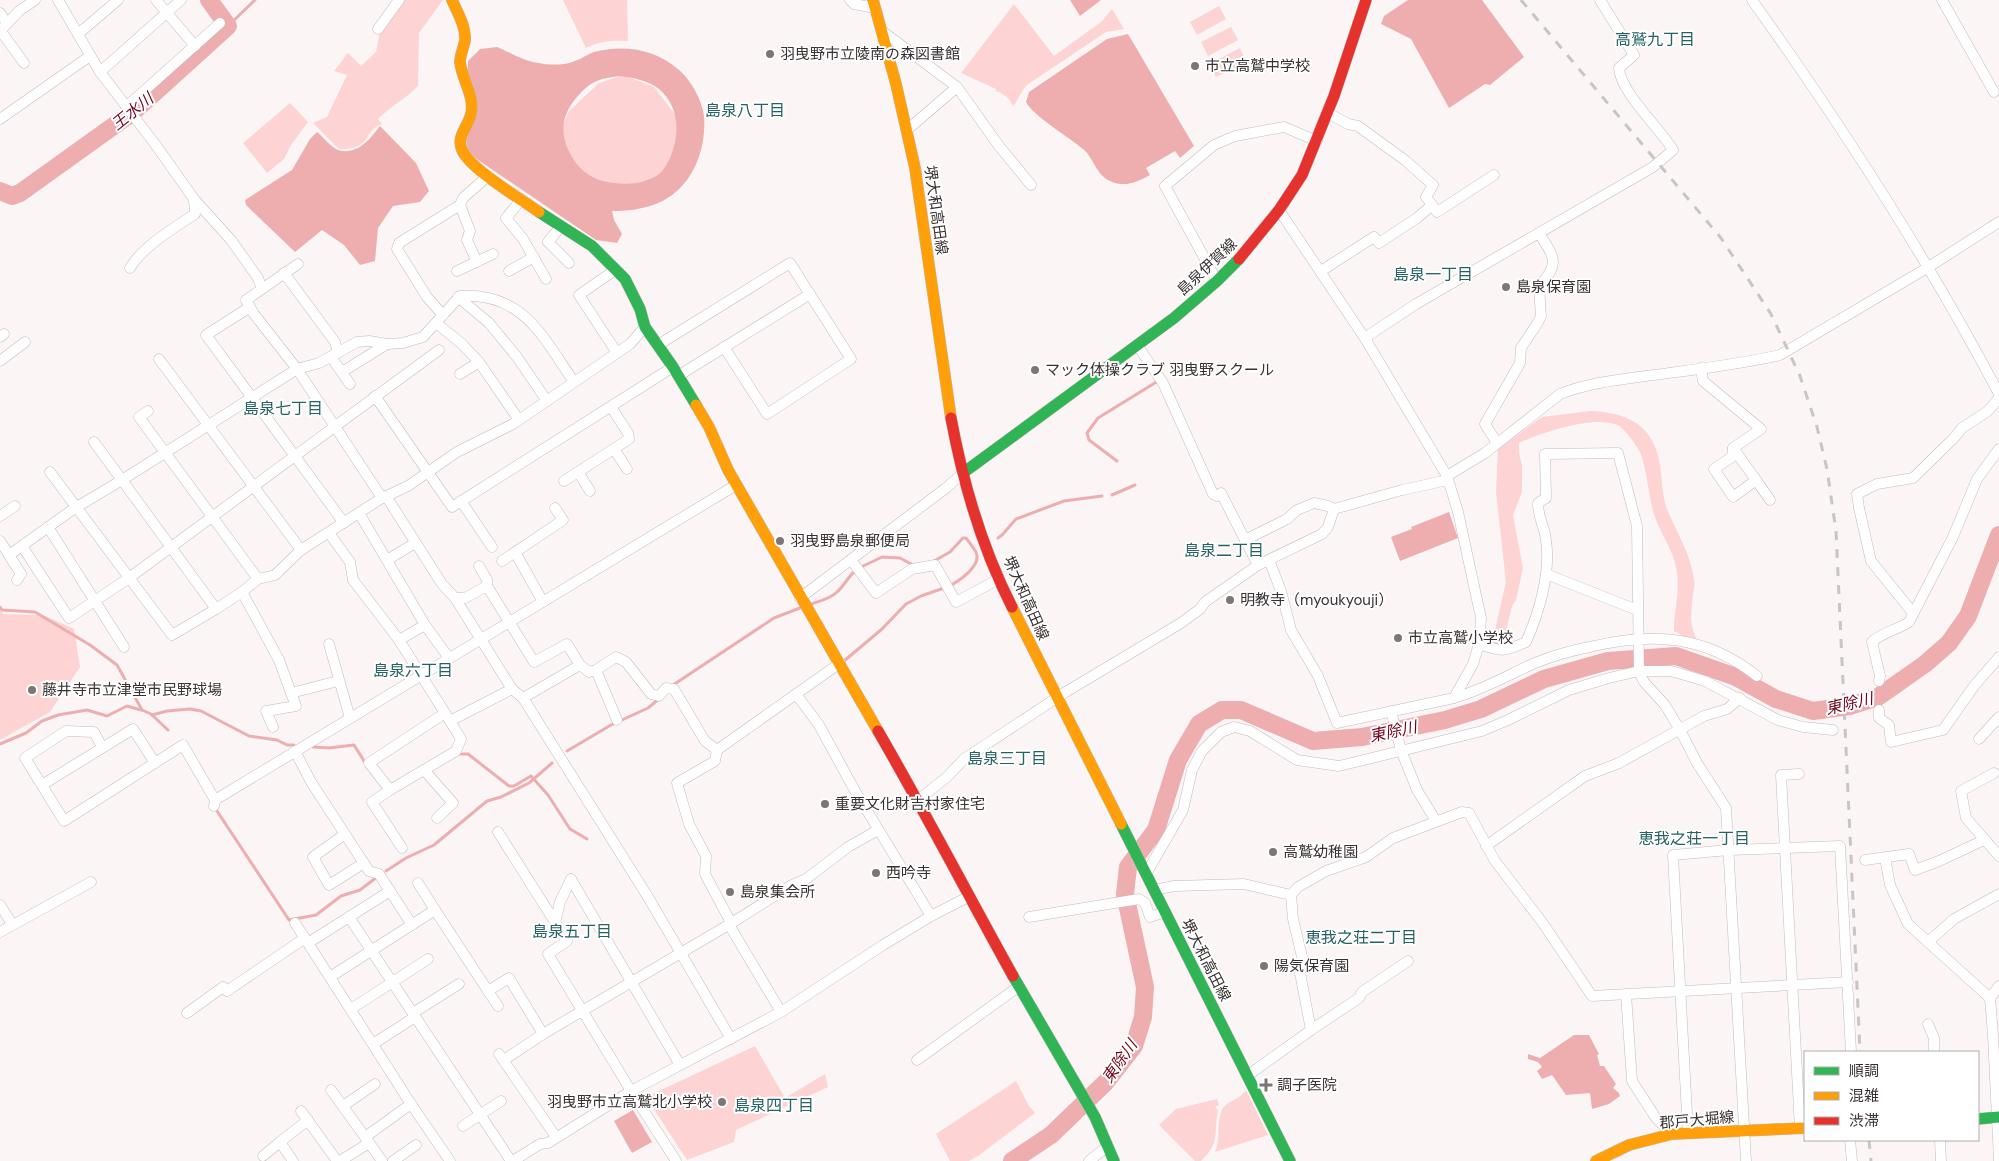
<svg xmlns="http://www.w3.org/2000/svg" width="1999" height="1161" font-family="'DM Sans','Noto Sans JP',sans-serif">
  <rect width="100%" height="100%" fill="#fcf5f5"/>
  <g fill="#fdd3d3">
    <path d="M 401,0 L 443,0 L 419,33 L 418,86 C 406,99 390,106 378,119 L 382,124 C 362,131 374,149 339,149 L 313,123 L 327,117 L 347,75 L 334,71 L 348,53 L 361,66 L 376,52 L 380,31 Z"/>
    <path d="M 563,0 L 627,0 L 628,41 C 614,40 599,41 586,48 Z"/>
    <path d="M 1014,4 L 1054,56 L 1101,22 L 1112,9 L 1124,29 L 1106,32 L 1027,85 C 1020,92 1020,98 1013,106 L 1008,98 L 998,91 L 996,92 L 996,89 L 961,73 Z"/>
    <polygon points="1219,6 1226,19 1197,35 1190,22"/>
    <polygon points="1231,27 1238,40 1208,56 1201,42"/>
    <polygon points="1240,48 1246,62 1216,77 1209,64"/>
    <polygon points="623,75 654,87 680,121 674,159 656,181 602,189 574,171 560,132 569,111 599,83"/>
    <polygon points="290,103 308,122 291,145 284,159 267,173 243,143"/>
    <path d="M 1590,411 C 1627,412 1654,425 1660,465 C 1662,479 1662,496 1667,509 C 1678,536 1689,550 1694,579 C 1695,584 1694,589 1693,594 C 1691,615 1688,626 1700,645 L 1674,631 C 1674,609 1681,589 1676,567 C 1672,547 1658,530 1653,511 C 1648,491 1647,470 1640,452 C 1637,446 1624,428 1618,425 C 1594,415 1542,432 1519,443 L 1519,453 L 1522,466 L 1522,492 L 1513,515 L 1523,568 L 1516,600 L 1512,606 L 1502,646 L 1492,643 L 1506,582 L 1496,492 L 1498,449 L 1542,417 Z"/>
    <polygon points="0,609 3,614 43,615 74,629 80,667 50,712 0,740"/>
    <polygon points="755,1046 785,1098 825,1074 828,1087 736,1130 734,1142 687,1160 646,1097"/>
    <polygon points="1016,1081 1029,1106 1035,1113 978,1156 969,1161 950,1161 936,1134"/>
    <path d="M 1246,1090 L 1268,1135 L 1215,1152 C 1221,1139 1216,1123 1222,1110 C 1227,1100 1239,1101 1246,1090 Z"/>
    <path d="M 1217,1099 L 1219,1105 L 1215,1107 L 1218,1110 C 1213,1135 1221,1142 1201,1161 L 1195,1161 L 1159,1125 L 1176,1109 Z"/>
  </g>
  <g fill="#eeaeb0" fill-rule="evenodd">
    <polygon points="1070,0 1101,0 1080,16"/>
    <polygon points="1408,0 1482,0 1524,57 1490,85 1485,84 1449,108 1411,39 1381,24 1384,16"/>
    <path d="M 1128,34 L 1194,146 L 1180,158 L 1175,151 L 1146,168 L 1150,175 C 1137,182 1125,188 1110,181 C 1096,175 1094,158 1083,149 C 1069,137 1033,116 1026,102 L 1029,92 L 1107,39 Z"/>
    <path d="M 497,47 C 509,52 525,62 539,63 C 547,65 561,65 569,63 C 578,61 586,55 594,52 C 624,44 656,49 679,70 C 691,80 702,100 704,116 C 706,140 699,168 682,186 C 664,206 638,211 612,211 L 614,220 L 622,234 L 617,243 L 596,240 L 478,160 L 468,151 L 466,138 L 468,61 L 480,49 ZM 620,76 C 633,78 648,80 659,89 C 680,107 680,135 670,158 C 667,164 664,170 659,174 C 646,183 631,185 615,183 C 600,182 586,176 576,163 C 560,140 558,119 577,97 C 582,91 589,84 597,81 C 604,78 612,77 620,76 Z"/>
    <path d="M 380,126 L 416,163 L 429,191 L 420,202 L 393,206 L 378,228 L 375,261 L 360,265 L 344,245 L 322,230 L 295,252 L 246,205 L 245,200 L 292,170 L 310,139 L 317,132 C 323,137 331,147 338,150 C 357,156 370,139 380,126 Z"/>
    <polygon points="1449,512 1458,538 1400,561 1391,537 1412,529 1411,527"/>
    <polygon points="1574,1035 1589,1035 1599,1054 1597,1055 1600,1066 1604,1066 1616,1084 1613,1088 1619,1093 1620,1096 1609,1104 1592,1109 1590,1093 1566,1095 1552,1075 1542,1079 1537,1071 1542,1067 1538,1062 1528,1059 1528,1054 1540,1058"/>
    <polygon points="633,1110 652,1142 632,1153 614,1121"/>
  </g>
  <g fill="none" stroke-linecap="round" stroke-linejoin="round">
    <g stroke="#eeaeb0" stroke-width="3">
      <polyline points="228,26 255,0"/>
      <polyline points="1117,461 1089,440 1087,433 1098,418 1158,381"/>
      <polyline points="1112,495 1135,485"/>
      <polyline points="998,538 1002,535 1016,519 1064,501 1102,496"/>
      <path d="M 934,561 L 950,552 L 963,538 L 966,538 C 969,542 973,547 976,552 C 982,566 960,580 950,586"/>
      <polyline points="861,567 882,557 900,558 913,565"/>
      <path d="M 811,604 C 820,601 830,599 837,592 C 844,586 848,577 855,571"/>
      <polyline points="0,607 2,610 35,612 90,645 117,665 142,710 151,714 168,730"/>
      <polyline points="844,661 882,629 906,604 921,596 944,588"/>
      <polyline points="673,685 774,618 800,608"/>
      <polyline points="152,715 167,711 190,709 201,711 249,736 277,740 287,745 294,745"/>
      <polyline points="0,744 26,733 42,721 58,715 87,710 107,716 127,706 141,710"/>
      <polyline points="313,747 329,748 354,745 366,764"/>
      <polyline points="567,751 611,725 648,708 660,698"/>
      <polyline points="457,754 468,754 509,786 514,786 531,776 548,795 570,829 587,839"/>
      <polyline points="215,808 289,920 316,915 341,896 360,890 377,877"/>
      <polyline points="386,871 406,858 434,845 487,801 501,797 529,783 552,763"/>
    </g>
    <g stroke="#eeaeb0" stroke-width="18">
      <polyline points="0,191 12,196 20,193 133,112 228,26 209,0"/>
      <polyline points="1012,1161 1051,1135 1105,1083 1134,1046 1143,1017 1145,987 1125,894 1128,867 1156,830 1178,760 1199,724 1222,710 1241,710 1313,741 1362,737 1445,720 1481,709 1544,679 1608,661 1676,656 1736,677 1776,699 1813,711 1850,706 1878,697 1925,664 1949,643 1968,616 1999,535"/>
    </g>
    <defs>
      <g id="street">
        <polyline points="58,0 100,72 155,144 194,199 231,240 258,278 262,289 246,300 254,314 297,369 382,498"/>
        <polyline points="156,0 195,46"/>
        <polyline points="850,0 854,4 875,8"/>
        <path d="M 1752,0 C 1842,126 1927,257 1999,394"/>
        <polyline points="1942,0 1994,92"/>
        <polyline points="0,13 7,23"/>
        <polyline points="378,29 399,0"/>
        <polyline points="0,30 24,63"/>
        <polyline points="0,31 19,11 35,0"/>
        <polyline points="882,31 957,87 999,146 1031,185"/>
        <polyline points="78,34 118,0"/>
        <polyline points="100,72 181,0"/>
        <polyline points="126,107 220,23"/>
        <polyline points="1328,113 1348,124 1358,126 1406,161 1433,185 1426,197 1432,205"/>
        <polyline points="0,119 90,56"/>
        <polyline points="907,130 957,87"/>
        <polyline points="521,200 506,218 523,239 546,279"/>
        <polyline points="460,205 470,231 467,240 477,262"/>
        <polyline points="561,226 548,242 569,263"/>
        <path d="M 130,268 C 143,246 174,228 195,214 L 194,199"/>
        <polyline points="615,270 579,295 617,353"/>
        <polyline points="457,271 493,254"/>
        <polyline points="509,271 534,257"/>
        <polyline points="1321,271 1374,237 1379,243 1417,218 1432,205 1437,212 1494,175"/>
        <polyline points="284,273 335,342 338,353"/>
        <polyline points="1217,281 1165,186 1214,145 1235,136 1284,127 1317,141"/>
        <polyline points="262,289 298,264"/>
        <polyline points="458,297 489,323 517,357 547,401"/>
        <polyline points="250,307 206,335 344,523"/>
        <polyline points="443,315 427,297 397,249 399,243 460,205 463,198 488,176"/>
        <polyline points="436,323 461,343 479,362 519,420"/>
        <polyline points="0,337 4,334"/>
        <path d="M 1366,340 L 1369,335 L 1416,304 L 1653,167 L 1673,150 C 1660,128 1620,92 1619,68 L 1634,55 L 1600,0"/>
        <polyline points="658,345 790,263 851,359 767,414 724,347"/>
        <polyline points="1137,345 1163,383 1213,494 1217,496 1221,493 1245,540 1287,519 1297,510 1314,503 1328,506 1334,509"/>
        <polyline points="331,357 350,384"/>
        <polyline points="159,359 301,550"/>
        <polyline points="0,361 25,342"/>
        <polyline points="1701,368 1703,381 1761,429 1733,448 1732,457 1714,469 1733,497 1756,480 1770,500"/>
        <polyline points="342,372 387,344"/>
        <polyline points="460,374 479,362"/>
        <polyline points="678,376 810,294"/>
        <path d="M 574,382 C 543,337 523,292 460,296 L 423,337 L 403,343 L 387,344 L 369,341 L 357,342 L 319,363 L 297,369 L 122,480 L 216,609 L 242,592 L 258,579 L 275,575 L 301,550 L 382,498 L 408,486 L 457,452 L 513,424 L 630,344 L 645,327"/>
        <polyline points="375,396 452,507 673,367"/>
        <polyline points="148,411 139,417 258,579"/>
        <path d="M 1497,443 L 1485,424 L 1520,363 L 1521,348 L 1537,324 L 1541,316 L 1539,287 C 1560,262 1555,259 1539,233"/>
        <polyline points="1733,448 1756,480"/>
        <polyline points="614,449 627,469"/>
        <polyline points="50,472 172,635 216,609"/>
        <polyline points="578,472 590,491"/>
        <polyline points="564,481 629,439 628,433 611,407"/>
        <polyline points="386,496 442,584 455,598 512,689 523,698 648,897 731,1039"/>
        <polyline points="461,501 492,547"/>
        <polyline points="359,513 425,625 449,658"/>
        <polyline points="0,516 15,506"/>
        <polyline points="48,527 124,647"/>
        <polyline points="329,533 350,562 353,580 399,640 450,721 512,689"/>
        <polyline points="1245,540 1258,565"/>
        <polyline points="0,541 9,555"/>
        <polyline points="22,546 69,618 129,578 439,350"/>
        <polyline points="515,552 543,602"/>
        <polyline points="387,560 415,543"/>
        <polyline points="851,560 876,593 912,569 935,565 956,602 999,579"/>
        <polyline points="1269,560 1281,591 1291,630 1318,676 1337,723 1454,698 1473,664 1479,644 1481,618 1458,512 1447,476 1366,340 1279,210"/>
        <polyline points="502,561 563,520 555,508"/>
        <polyline points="479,566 487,580 487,586"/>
        <polyline points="1546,574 1637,610"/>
        <polyline points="17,580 21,574 9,555 75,508 122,480 94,442"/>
        <polyline points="242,592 279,660 291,693 338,681"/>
        <polyline points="455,598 465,598 487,586 534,662 567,644 580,665 589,672 596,670 616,657 626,662 651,694 659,696 666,688 674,689 705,741 717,750"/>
        <polyline points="800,598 946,488 963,473"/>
        <polyline points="1913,613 1871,561 1859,508 1857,494 1877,484 1913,478 1953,439 1962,428 1988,411 1999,398"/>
        <polyline points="399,640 425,625"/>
        <polyline points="329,644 350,718"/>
        <path d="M 1479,644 C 1502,652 1504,652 1526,642 C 1539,613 1551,572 1546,541 C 1545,526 1538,520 1538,503 L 1546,498 L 1545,454 L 1618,453 L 1637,526 L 1639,671 L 1644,682 L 1665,705 L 1680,730 L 1697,763 L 1726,808 L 1746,1161"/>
        <polyline points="596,670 617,720"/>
        <path d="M 1879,681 L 1880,676 L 1872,642 C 1879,634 1899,629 1909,622 L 1953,537 L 1977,479 L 1999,449"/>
        <polyline points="796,694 819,725 855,791 931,916"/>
        <polyline points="523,698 580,665"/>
        <path d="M 1454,698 C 1483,690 1508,675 1535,663 C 1554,655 1574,650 1594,646 C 1655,632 1706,636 1757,676"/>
        <polyline points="1879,710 1879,718 1889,725 1891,742 1943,730 1974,686 1999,657"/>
        <polyline points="1391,711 1401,750 1417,790 1436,821"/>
        <polyline points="445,713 369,763 390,790 456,751 461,739 450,721"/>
        <polyline points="273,727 266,711 296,706 291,693"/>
        <polyline points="1979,739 1999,717"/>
        <polyline points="102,747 94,732 66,731 25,758 64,821 183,745 215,800 214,806"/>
        <polyline points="295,751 311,782 369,871 379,874 390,891 308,943"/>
        <polyline points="424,770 453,803 437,818"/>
        <polyline points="1994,773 1961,791 1966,818 1999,856"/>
        <polyline points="1799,774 1781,775 1800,1128"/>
        <polyline points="42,785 133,729 155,763"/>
        <polyline points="390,790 372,802 402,848"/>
        <polyline points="215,800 736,485"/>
        <path d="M 918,800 L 947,777 L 964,759 L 1064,693 L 1181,623 L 1200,609 L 1205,602 L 1258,565 L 1322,534 L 1328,527 L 1334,509 L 1402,490 L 1443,481 L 1447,476 L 1485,453 L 1560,394 C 1588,383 1617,380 1646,376 C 1691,370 1736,365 1780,355 L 1927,268 L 1999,222"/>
        <polyline points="498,832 567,941 548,954 631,1091 676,1161"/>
        <polyline points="345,834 313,857 329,885 364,863"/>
        <polyline points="1486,846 1585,776 1619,763 1704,716 1727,709 1740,698"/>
        <polyline points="1885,858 1890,885 1908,924 1990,998 1993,1035 1999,1160"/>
        <polyline points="1865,860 1909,854 1915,870 1939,861 1984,840"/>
        <polyline points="1146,874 1183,810 1192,770 1202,751 1221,732 1234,727 1250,731 1297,760 1339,766 1482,731 1508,720 1569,690 1609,678 1639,671 1671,671 1705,681 1778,720 1803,727 1833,730"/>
        <polyline points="571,879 680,1065"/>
        <polyline points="418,883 435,910"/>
        <polyline points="1154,890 1174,886 1244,884 1291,895"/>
        <polyline points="390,891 412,925"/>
        <polyline points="0,905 12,924"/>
        <polyline points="349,917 511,1161"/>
        <polyline points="1029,917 1139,899 1145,903 1150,917 1165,912"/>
        <polyline points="295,923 411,1104 450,1161"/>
        <polyline points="555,923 560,902 571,879"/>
        <polyline points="0,932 91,882"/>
        <polyline points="1928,942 1954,919 1999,894"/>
        <polyline points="330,977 435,910 488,991 509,978 543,1034 730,924 792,885 806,879 848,847 878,830"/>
        <polyline points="488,991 498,1006"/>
        <polyline points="1626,994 1632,1081 1656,1118 1672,1134"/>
        <polyline points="1990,998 1999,986"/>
        <polyline points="351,1009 428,959"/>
        <polyline points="781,1012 731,928 729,919 705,874 706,856 689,824 677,783 715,761 717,750 840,663"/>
        <polyline points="187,1013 223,987 227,991 305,938"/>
        <polyline points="413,1013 459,984"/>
        <polyline points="1928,1024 1934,1038 1934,1052"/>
        <polyline points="1311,1030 1300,973 1303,961 1293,919 1291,895 1298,887 1326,871 1366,857 1393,838 1462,812 1469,813 1495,861 1542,922 1592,996 1848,982"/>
        <polyline points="373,1044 415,1017"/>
        <polyline points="499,1054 556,1137"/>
        <polyline points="504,1060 543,1034"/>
        <polyline points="917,1060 1018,987"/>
        <polyline points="1247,1076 1311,1030 1359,998 1362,992 1408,961"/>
        <polyline points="331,1090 365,1137"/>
        <polyline points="343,1106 375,1084"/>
        <polyline points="301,1111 337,1161"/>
        <polyline points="463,1126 501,1101"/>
        <polyline points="1688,1133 1673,855 1729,850 1840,846 1851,1052"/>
        <polyline points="1850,1140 1852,1161"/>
        <polyline points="1940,1140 1941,1161"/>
        <polyline points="263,1156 280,1142"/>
        <polyline points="293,1161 280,1142 308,1120"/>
        <polyline points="340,1161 369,1143"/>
        <polyline points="382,1161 365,1137 411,1104"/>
        <polyline points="393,1161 416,1145"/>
        <polyline points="513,1161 540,1144 548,1143 631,1091 781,1012 883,945 931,916 968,897"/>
        <polyline points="1089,1161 1108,1146"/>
      </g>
      <g id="fast">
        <polyline points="539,212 592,246 625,279 640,309 645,327 673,367 696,405"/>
        <polyline points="963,473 1174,318 1217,281 1239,259"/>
        <polyline points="1121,824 1290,1161"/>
        <polyline points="1013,976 1095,1117 1114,1161"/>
        <polyline points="1978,1119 1999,1117"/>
      </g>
      <g id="slow">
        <path d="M 452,0 C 457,12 466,26 465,40 C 464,47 460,55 460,62 C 462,80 475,96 471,114 C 468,127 456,136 462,150 C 470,169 521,199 539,212"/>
        <polyline points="873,0 896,84 915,168 951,418"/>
        <polyline points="696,405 709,427 728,470 878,731"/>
        <polyline points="1012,607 1121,824"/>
        <polyline points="1596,1161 1629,1145 1672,1134 1805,1128"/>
      </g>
      <g id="jam">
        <polyline points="1239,259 1279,210 1302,175 1334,96 1366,0"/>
        <path d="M 951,418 C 963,483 982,548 1012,607"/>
        <path d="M 878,731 C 925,812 968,895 1013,976"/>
      </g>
    </defs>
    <use href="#street" stroke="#c3bcbc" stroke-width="11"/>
    <use href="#fast" stroke="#c3bcbc" stroke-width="12"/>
    <use href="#slow" stroke="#c3bcbc" stroke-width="12"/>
    <use href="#jam" stroke="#c3bcbc" stroke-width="12"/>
    <use href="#street" stroke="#fffefe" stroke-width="10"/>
    <use href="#fast" stroke="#30b455" stroke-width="11"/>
    <use href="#slow" stroke="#ff9f0a" stroke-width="11"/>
    <use href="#jam" stroke="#e5322d" stroke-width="11"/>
    <g stroke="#c7c5c5" stroke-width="3" stroke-dasharray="9 9" stroke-linecap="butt">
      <polyline points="1521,0 1721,238 1771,314 1800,376 1817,427 1827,469 1836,531 1860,1052"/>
      <polyline points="1869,1140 1871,1161"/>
    </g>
  </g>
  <g fill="#7d7676" stroke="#fff" stroke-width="2">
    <circle cx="770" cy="54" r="5"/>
    <circle cx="1195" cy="66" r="5"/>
    <circle cx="1506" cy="287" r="5"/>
    <circle cx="1035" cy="370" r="5"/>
    <circle cx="780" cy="541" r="5"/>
    <circle cx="1230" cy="600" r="5"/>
    <circle cx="1398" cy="638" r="5"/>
    <circle cx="32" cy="690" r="5"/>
    <circle cx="825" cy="804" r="5"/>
    <circle cx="1273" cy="852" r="5"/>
    <circle cx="876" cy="873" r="5"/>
    <circle cx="730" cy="892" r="5"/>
    <circle cx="1264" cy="966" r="5"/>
    <path d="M1263.5 1077.5h5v5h5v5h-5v5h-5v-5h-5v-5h5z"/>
    <circle cx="722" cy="1102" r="5"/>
  </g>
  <g text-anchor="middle" stroke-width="4" stroke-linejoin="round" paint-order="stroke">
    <g font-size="15" fill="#393131" stroke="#fff" text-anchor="start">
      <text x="780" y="59">羽曳野市立陵南の森図書館</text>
      <text x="1205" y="71">市立高鷲中学校</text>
      <text x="1516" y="292">島泉保育園</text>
      <text x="1045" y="375">マック体操クラブ 羽曳野スクール</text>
      <text x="790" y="546">羽曳野島泉郵便局</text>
      <text x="1240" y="605">明教寺（myoukyouji）</text>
      <text x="1408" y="643">市立高鷲小学校</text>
      <text x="42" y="695">藤井寺市立津堂市民野球場</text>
      <text x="835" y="809">重要文化財吉村家住宅</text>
      <text x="1283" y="857">高鷲幼稚園</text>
      <text x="886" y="878">西吟寺</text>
      <text x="740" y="897">島泉集会所</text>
      <text x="1274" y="971">陽気保育園</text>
      <text x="1277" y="1090">調子医院</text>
      <text x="712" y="1107" text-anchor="end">羽曳野市立高鷲北小学校</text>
    </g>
    <g font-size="15" fill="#393131" stroke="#fff">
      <text transform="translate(936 210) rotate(82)" y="5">堺大和高田線</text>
      <text transform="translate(1207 267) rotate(-43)" y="5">島泉伊賀線</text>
      <text transform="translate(1026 598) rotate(66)" y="5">堺大和高田線</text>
      <text transform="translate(1206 960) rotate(63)" y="5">堺大和高田線</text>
      <text transform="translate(1697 1120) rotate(-5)" y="5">郡戸大堀線</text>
    </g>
    <g font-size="16" fill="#266163" stroke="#fff">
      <text x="1655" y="45">高鷲九丁目</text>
      <text x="745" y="116">島泉八丁目</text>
      <text x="1433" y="280">島泉一丁目</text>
      <text x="283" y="414">島泉七丁目</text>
      <text x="1224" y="556">島泉二丁目</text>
      <text x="413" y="676">島泉六丁目</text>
      <text x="1007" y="764">島泉三丁目</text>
      <text x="1694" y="844">恵我之荘一丁目</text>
      <text x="572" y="937">島泉五丁目</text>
      <text x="1361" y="943">恵我之荘二丁目</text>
      <text x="774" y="1111">島泉四丁目</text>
    </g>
    <g font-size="16" font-style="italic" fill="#71031c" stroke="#fff">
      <text transform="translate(132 111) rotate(-39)" y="6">王水川</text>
      <text transform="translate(1849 703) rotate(-13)" y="6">東除川</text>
      <text transform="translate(1393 731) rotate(-12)" y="6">東除川</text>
      <text transform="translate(1119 1061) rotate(-55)" y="6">東除川</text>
    </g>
  </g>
  <rect x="1804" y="1051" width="175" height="90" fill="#ffffff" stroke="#b0adad"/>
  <rect x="1814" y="1067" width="25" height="8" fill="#30b455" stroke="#b0adad"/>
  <text x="1849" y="1076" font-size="15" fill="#393131">順調</text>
  <rect x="1814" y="1092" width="25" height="8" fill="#ff9f0a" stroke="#b0adad"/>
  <text x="1849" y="1101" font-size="15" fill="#393131">混雑</text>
  <rect x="1814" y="1117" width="25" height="8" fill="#e5322d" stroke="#b0adad"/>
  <text x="1849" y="1126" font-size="15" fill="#393131">渋滞</text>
</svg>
